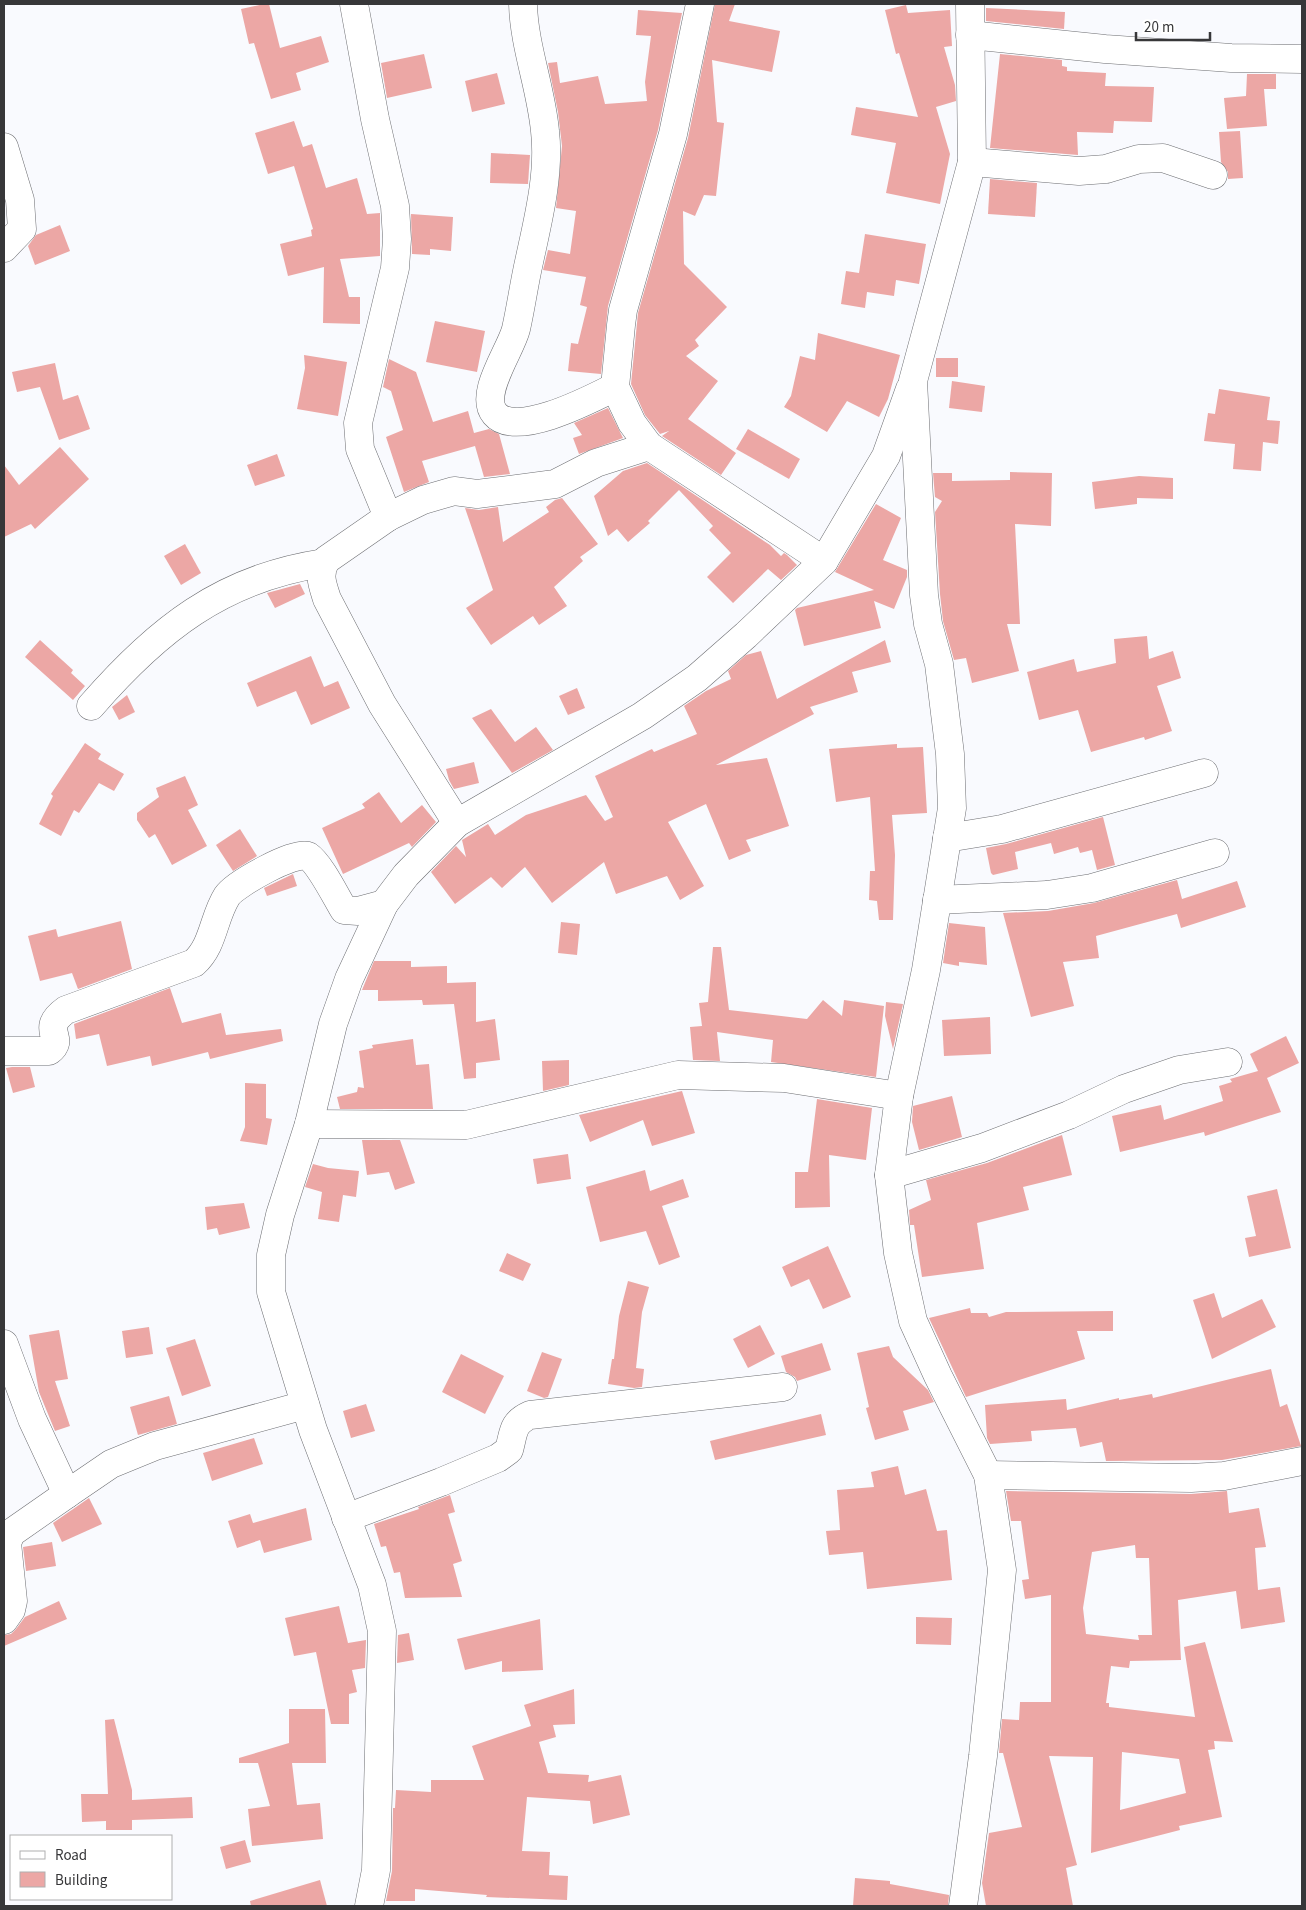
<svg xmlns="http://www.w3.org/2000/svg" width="1306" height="1910" font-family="'Source Sans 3',sans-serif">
  <rect width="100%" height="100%" fill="#f9fafe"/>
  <g fill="#eca7a5" fill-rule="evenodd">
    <polygon points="264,4 269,4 280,48 321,36 329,62 296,73 301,90 271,99 254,43 249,44 241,9"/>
    <polygon points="715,4 735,4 729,21 780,31 772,72 712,60 717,122 724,123 716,196 704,195 695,216 683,211 684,264 727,307 695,340 699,346 686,356 718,381 688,419 736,453 721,475 662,436 669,431 660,434 645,415 631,384 638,313 688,138"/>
    <polygon points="906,5 908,13 950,10 952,46 944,47 955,85 956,101 936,107 950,154 940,204 886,193 896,143 851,135 856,107 918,117 899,53 896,54 885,10"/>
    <polygon points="986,8 1065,12 1064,29 986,21"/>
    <polygon points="638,10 682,13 658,130 608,306 601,374 568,371 571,343 578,344 587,307 580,305 586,277 543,270 548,250 570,254 576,211 556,208 562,146 558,112 548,63 557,62 560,83 598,76 605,104 647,101 645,82 651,36 636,35"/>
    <polygon points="424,54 432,88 387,98 381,63"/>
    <polygon points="1000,54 1062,60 1062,66 1067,67 1067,71 1106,73 1105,86 1154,87 1152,122 1114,121 1113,133 1077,132 1078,155 990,148"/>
    <polygon points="497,73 505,104 472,112 465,81"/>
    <polygon points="1247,74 1276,74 1276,89 1264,89 1267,126 1227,129 1224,98 1246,96"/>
    <polygon points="294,121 303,147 312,144 326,188 357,178 367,214 380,213 380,256 340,259 349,297 360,297 360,324 323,323 324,267 288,276 280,244 312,236 311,230 313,229 294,166 268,174 255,133"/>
    <polygon points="1240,131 1243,178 1228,179 1228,172 1221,162 1219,132"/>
    <polygon points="491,153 530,155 528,184 490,183"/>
    <polygon points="990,179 1037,183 1035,217 988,214"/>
    <polygon points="411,214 453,217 451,251 430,249 430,255 412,254"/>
    <polygon points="60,225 70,251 35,265 28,246 36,235"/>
    <polygon points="865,234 926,244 919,284 896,280 894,296 867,292 865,308 841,304 846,271 859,273"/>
    <polygon points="435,321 485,331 477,372 426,362"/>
    <polygon points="818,333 900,355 888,399 879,417 847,401 827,432 784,407 791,396 800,356 815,360"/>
    <polygon points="304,355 347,362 338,416 297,409 305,368"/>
    <rect x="936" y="358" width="22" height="19"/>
    <polygon points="389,359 416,372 433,422 468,411 474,433 489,429 499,434 510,474 484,477 475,446 422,461 429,482 404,492 386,437 403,430 391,391 383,387"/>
    <polygon points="55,363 63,400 78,395 90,429 59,440 40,387 17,392 12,372"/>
    <polygon points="952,381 985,386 982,412 949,408"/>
    <polygon points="1219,389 1270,397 1267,420 1280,421 1278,444 1263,442 1261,471 1233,469 1235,444 1204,441 1208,413 1215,414"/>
    <polygon points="608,408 623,438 579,454 573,438 582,435 574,423"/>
    <polygon points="748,429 800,459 789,479 736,449"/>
    <polygon points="60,447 89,479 35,529 31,524 4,537 4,465 19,485"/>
    <polygon points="277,454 285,476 255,486 247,465"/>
    <polygon points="647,463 770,545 781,556 784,553 787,555 797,565 781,580 768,569 733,603 707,577 731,553 709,530 713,526 679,490 648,521 650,523 628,542 617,529 608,536 594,496 623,471"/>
    <polygon points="1010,472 1052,473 1051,526 1015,524 1020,624 1007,624 1019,671 972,683 966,658 954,660 943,621 940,594 935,512 942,501 935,497 933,473 952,473 952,481 1010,480"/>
    <polygon points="1139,476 1173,478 1173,499 1137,498 1137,504 1095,509 1092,482"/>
    <polygon points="562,498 598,544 580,557 583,561 554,587 567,606 539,625 533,616 491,645 466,608 493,590 465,508 479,510 498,507 503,542 549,512 546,507 555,500"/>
    <polygon points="876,504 901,518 883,560 907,570 907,577 894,609 874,601 881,628 804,646 795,610 797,608 874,590 835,572"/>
    <polygon points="185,544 201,573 181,585 164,556"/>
    <polygon points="300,584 305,594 275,608 267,593"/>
    <polygon points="1147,636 1149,659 1173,651 1181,678 1157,686 1172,731 1145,740 1144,737 1091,752 1078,710 1039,720 1027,672 1074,659 1077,672 1116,663 1114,639"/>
    <polygon points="40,640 73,670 71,673 85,686 73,700 25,657"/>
    <polygon points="885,640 891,662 852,672 858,692 810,707 814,714 716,765 767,758 789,826 746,840 751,851 729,860 706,804 668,822 704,886 680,900 667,876 616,894 604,862 552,903 525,867 502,888 491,877 455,904 431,872 456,846 466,857 462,840 488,824 495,835 526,815 586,795 605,821 613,817 595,776 652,749 654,752 697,734 684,706 706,691 731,679 728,671 746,655 761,651 777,699"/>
    <polygon points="311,656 324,687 338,681 350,708 311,725 296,691 257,707 247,683"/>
    <polygon points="577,688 585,708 568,715 559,696"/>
    <polygon points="127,695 135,712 119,720 112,707"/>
    <polygon points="491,709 515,742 536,727 553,750 512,773 472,718"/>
    <polygon points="85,743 101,754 98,759 124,774 114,791 99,783 79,813 74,810 61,836 39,824 53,796 51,794"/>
    <polygon points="897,744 897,748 923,747 927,813 892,815 895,855 893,920 879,920 877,901 869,900 870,871 875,871 870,797 836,802 829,749"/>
    <polygon points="474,762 479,783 454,789 449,780 446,769"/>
    <polygon points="185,776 198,805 188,810 207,846 172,865 155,834 149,838 137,820 137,813 159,797 156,788"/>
    <polygon points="379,792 401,823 422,805 436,822 412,847 409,843 343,874 322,828 365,808 362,804"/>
    <polygon points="1103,817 1115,865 1097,870 1092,850 1080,853 1078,847 1054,854 1051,843 1015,852 1018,869 993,875 991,873 986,848 1006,844"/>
    <polygon points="240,829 257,856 233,871 216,845"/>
    <polygon points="293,874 297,886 267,896 264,888"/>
    <polygon points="1177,880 1182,899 1237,881 1246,907 1181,928 1177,914 1096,936 1099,958 1063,962 1074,1006 1031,1017 1003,913 1048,911 1094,903"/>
    <polygon points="121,921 132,969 78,989 72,973 40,981 28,936 56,929 58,937"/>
    <polygon points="561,922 580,924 577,955 558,953"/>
    <polygon points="949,923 985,927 987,965 959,962 959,966 943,963"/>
    <polygon points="713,947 721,947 729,1010 807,1019 823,1000 842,1016 844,1000 884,1006 876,1077 771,1062 773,1040 717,1032 720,1061 693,1060 690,1027 702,1026 699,1003 708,1002"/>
    <polygon points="374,961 411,961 411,967 447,966 447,983 476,982 476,1022 495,1019 500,1060 476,1063 476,1078 464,1079 454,1004 423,1005 422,1000 378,1001 378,990 362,990"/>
    <polygon points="170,988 182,1023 221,1013 226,1035 281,1029 283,1041 210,1059 208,1052 152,1066 150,1056 107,1066 99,1034 76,1039 74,1024"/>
    <polygon points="886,1002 903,1004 893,1049 885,1016"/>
    <polygon points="990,1017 991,1054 944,1056 942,1020"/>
    <polygon points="1286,1036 1299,1063 1267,1078 1281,1112 1205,1136 1204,1132 1120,1152 1112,1116 1161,1105 1164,1120 1223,1101 1219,1086 1232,1082 1230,1079 1258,1071 1250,1054"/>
    <polygon points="413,1039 416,1065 429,1064 433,1109 340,1109 337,1097 357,1092 358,1087 364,1088 359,1051 373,1048 372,1045"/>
    <polygon points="569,1060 569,1085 543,1091 542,1061"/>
    <polygon points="12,1067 30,1067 35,1087 13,1093 6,1068"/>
    <polygon points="245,1083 266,1084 266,1118 272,1119 267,1145 240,1141 245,1127"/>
    <polygon points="682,1091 695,1133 652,1146 643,1120 590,1142 579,1115"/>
    <polygon points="952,1096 962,1137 919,1150 912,1122 913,1106"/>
    <polygon points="817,1099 872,1108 866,1160 829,1155 830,1207 795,1208 795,1172 808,1172"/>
    <polygon points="1062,1135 1072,1175 1023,1187 1029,1210 977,1223 984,1269 922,1277 914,1225 910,1225 909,1210 931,1200 926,1180 987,1163"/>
    <polygon points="362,1140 400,1140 415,1183 395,1190 389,1172 367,1175"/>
    <polygon points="568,1154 571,1179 537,1184 533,1159"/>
    <polygon points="313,1164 328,1168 359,1171 356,1197 343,1195 339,1222 318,1219 322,1192 305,1187"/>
    <polygon points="645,1170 650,1191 683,1179 689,1197 662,1206 680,1257 659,1265 646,1231 600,1242 586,1187"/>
    <polygon points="1277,1189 1291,1248 1249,1257 1245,1238 1256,1236 1247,1196"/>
    <polygon points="244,1203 250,1228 219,1235 217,1228 207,1230 205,1207"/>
    <polygon points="828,1246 851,1297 823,1309 809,1279 791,1287 782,1267"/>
    <polygon points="507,1253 531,1264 523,1281 499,1271"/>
    <polygon points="628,1281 649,1287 642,1312 636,1368 644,1369 642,1387 634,1388 608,1384 612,1359 614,1359 619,1316"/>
    <polygon points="1214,1293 1222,1318 1262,1299 1276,1327 1212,1359 1193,1300"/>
    <polygon points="970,1308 971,1313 987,1313 989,1317 1006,1312 1113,1311 1113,1331 1077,1331 1085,1359 966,1397 929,1318"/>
    <polygon points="760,1325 775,1354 748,1368 733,1339"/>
    <polygon points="149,1327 153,1354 126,1358 122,1331"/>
    <polygon points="59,1330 68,1379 55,1381 70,1426 55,1431 39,1392 29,1335"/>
    <polygon points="195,1339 211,1386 182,1396 166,1348"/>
    <polygon points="822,1343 831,1370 797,1381 795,1377 786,1372 781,1356"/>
    <polygon points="889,1346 893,1357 928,1390 934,1402 903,1411 909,1430 875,1440 866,1408 869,1407 857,1353"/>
    <polygon points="542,1352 562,1359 548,1397 544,1398 527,1391"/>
    <polygon points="461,1354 504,1376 485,1414 442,1392"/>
    <polygon points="1271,1369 1280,1407 1287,1404 1301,1446 1222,1460 1106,1461 1102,1442 1080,1447 1076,1428 1031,1431 1032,1441 990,1444 987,1438 985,1405 1066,1399 1067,1410 1119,1398 1119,1400 1152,1394 1153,1398"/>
    <polygon points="169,1396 177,1424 138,1435 130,1407"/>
    <polygon points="366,1404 375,1431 351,1438 343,1411"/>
    <polygon points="821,1414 826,1435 715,1460 710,1441"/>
    <polygon points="254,1438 263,1464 212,1481 203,1453"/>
    <polygon points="898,1466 905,1495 926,1489 937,1531 947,1530 952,1580 867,1589 863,1552 829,1555 826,1531 840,1530 837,1490 874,1487 871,1472"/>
    <path d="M 1006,1491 L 1191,1494 L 1227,1491 L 1229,1513 L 1259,1508 L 1266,1547 L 1255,1548 L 1258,1590 L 1280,1587 L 1285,1622 L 1241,1629 L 1236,1591 L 1178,1600 L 1181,1660 L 1130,1661 L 1129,1668 L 1111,1666 L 1106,1703 L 1109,1703 L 1109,1707 L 1195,1717 L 1184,1647 L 1205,1642 L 1233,1742 L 1214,1741 L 1215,1749 L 1208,1750 L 1222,1817 L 1179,1826 L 1180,1830 L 1091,1853 L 1093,1757 L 1049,1756 L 1077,1865 L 1066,1868 L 1073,1906 L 986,1906 L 982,1883 L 989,1833 L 1022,1827 L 1003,1753 L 999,1753 L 1002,1719 L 1019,1720 L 1020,1702 L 1051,1702 L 1051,1595 L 1025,1599 L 1022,1580 L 1029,1579 L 1021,1521 L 1011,1521 ZM 1135,1545 L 1136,1558 L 1149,1558 L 1152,1635 L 1138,1635 L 1139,1640 L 1086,1634 L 1083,1608 L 1092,1552 ZM 1122,1752 L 1179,1759 L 1186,1793 L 1120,1810 Z"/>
    <polygon points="450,1495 455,1512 448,1514 462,1561 453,1564 462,1597 405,1598 400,1572 394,1573 386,1546 381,1547 374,1524 419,1509 418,1507"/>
    <polygon points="89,1498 102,1524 62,1542 53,1523"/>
    <polygon points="306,1508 312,1540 264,1553 260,1540 237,1548 228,1521 250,1514 253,1523"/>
    <polygon points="52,1542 56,1566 26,1571 23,1547"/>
    <polygon points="59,1601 67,1619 4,1646 4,1635 11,1634 16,1629 25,1617"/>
    <polygon points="339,1606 348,1643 366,1640 365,1668 352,1670 357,1692 349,1694 349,1724 331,1724 316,1652 294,1656 285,1618"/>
    <polygon points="916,1617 952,1618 951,1645 916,1644"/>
    <polygon points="540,1619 543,1670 502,1672 502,1661 465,1670 457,1639"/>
    <polygon points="409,1633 414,1660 397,1663 398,1635"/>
    <polygon points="574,1689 575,1724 553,1725 556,1737 539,1742 548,1773 589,1775 588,1782 621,1775 630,1815 593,1824 590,1801 527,1797 522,1851 550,1852 549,1875 568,1876 567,1900 486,1897 487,1895 415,1889 415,1901 386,1901 392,1871 393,1808 395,1808 396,1790 431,1792 431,1780 484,1780 472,1746 531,1726 524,1705"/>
    <polygon points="289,1709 325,1709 326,1763 292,1763 297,1805 320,1803 323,1839 252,1846 248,1809 270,1806 258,1763 239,1763 239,1758 289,1743"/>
    <polygon points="114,1719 132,1790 132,1800 192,1797 193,1818 132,1820 132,1830 106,1830 106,1821 82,1822 81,1794 108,1794 105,1720"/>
    <polygon points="245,1840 251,1862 226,1869 220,1847"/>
    <polygon points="855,1878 890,1881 890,1884 949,1895 948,1906 853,1906"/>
    <polygon points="320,1880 327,1906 251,1906 250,1901"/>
  </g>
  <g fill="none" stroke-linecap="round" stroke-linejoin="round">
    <defs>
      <g id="minor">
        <polyline points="354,4 375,119 395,206 397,239 395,268 358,423 360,449 388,517"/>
        <path d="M 523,4 C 524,46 541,88 545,131 C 550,174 538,220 529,262 C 524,284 521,307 516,329 C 511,350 478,394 495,414 C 516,439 593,398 615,387"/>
        <polyline points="700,4 673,134 623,310 621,325 615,387 632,423 649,446 824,561"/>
        <polyline points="970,35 1105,49 1231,58 1302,59"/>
        <polyline points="4,147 20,200 22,229 4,248"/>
        <polyline points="972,162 1079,171 1106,169 1139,159 1163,158 1213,175"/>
        <path d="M 91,706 C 157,630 222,578 324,563"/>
        <path d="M 457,823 L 382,704 L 327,599 C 322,583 318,575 326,560 L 388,517 L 423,500 L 454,491 L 477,494 L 555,484 L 596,463 L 649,446"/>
        <polyline points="947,838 1002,829 1204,773"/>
        <polyline points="937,900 1047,895 1092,888 1215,853"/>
        <path d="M 4,1051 L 49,1051 C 67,1038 38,1030 66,1010 L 194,963 C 214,945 213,918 227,896 C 235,884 296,850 308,856 C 320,864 336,897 344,910 L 358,911 L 384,904"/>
        <polyline points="309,1124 466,1125 678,1075 784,1078 899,1096"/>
        <polyline points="889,1175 982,1148 1069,1115 1124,1089 1179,1070 1228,1062"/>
        <polyline points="4,1344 32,1419 67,1494 111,1464 155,1446 305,1405"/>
        <polyline points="988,1475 1191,1478 1224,1476 1302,1461"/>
        <path d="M 346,1518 L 441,1482 L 498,1458 L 509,1450 C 514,1432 512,1423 530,1415 L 783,1387"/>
        <polyline points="4,1620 11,1610 13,1601 7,1543 11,1533 67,1494"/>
        <polyline points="369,1906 376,1870 382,1631 372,1585 313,1430 271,1292 271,1255 280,1215 309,1124 333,1024 349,979 384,904 406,875 457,823 642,716 697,678 746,635 824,561 886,456 910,389"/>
        <polyline points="963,1906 983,1756 1002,1570 988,1475 938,1376 913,1321 898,1253 889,1175 899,1096 926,970 952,808 950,754 939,664 928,624 924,595 913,381 972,162 970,4"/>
      </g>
    </defs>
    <use href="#minor" stroke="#6d6e72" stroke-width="29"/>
    <use href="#minor" stroke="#fff" stroke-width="28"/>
  </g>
  <rect width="1306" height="1910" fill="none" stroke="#373739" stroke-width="10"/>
  <rect x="10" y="1835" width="162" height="65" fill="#ffffff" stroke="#afafb0"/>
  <rect x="20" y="1851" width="25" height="8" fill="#ffffff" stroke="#afafb0"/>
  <text x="55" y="1860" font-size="15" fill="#373739">Road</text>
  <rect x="20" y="1872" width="25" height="15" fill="#eca7a5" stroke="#afafb0"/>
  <text x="55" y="1885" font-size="15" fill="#373739">Building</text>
  <path d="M1136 32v8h74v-8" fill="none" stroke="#373739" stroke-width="2.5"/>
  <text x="1144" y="32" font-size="15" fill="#373739" stroke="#ffffff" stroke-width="4" paint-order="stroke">20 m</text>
</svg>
